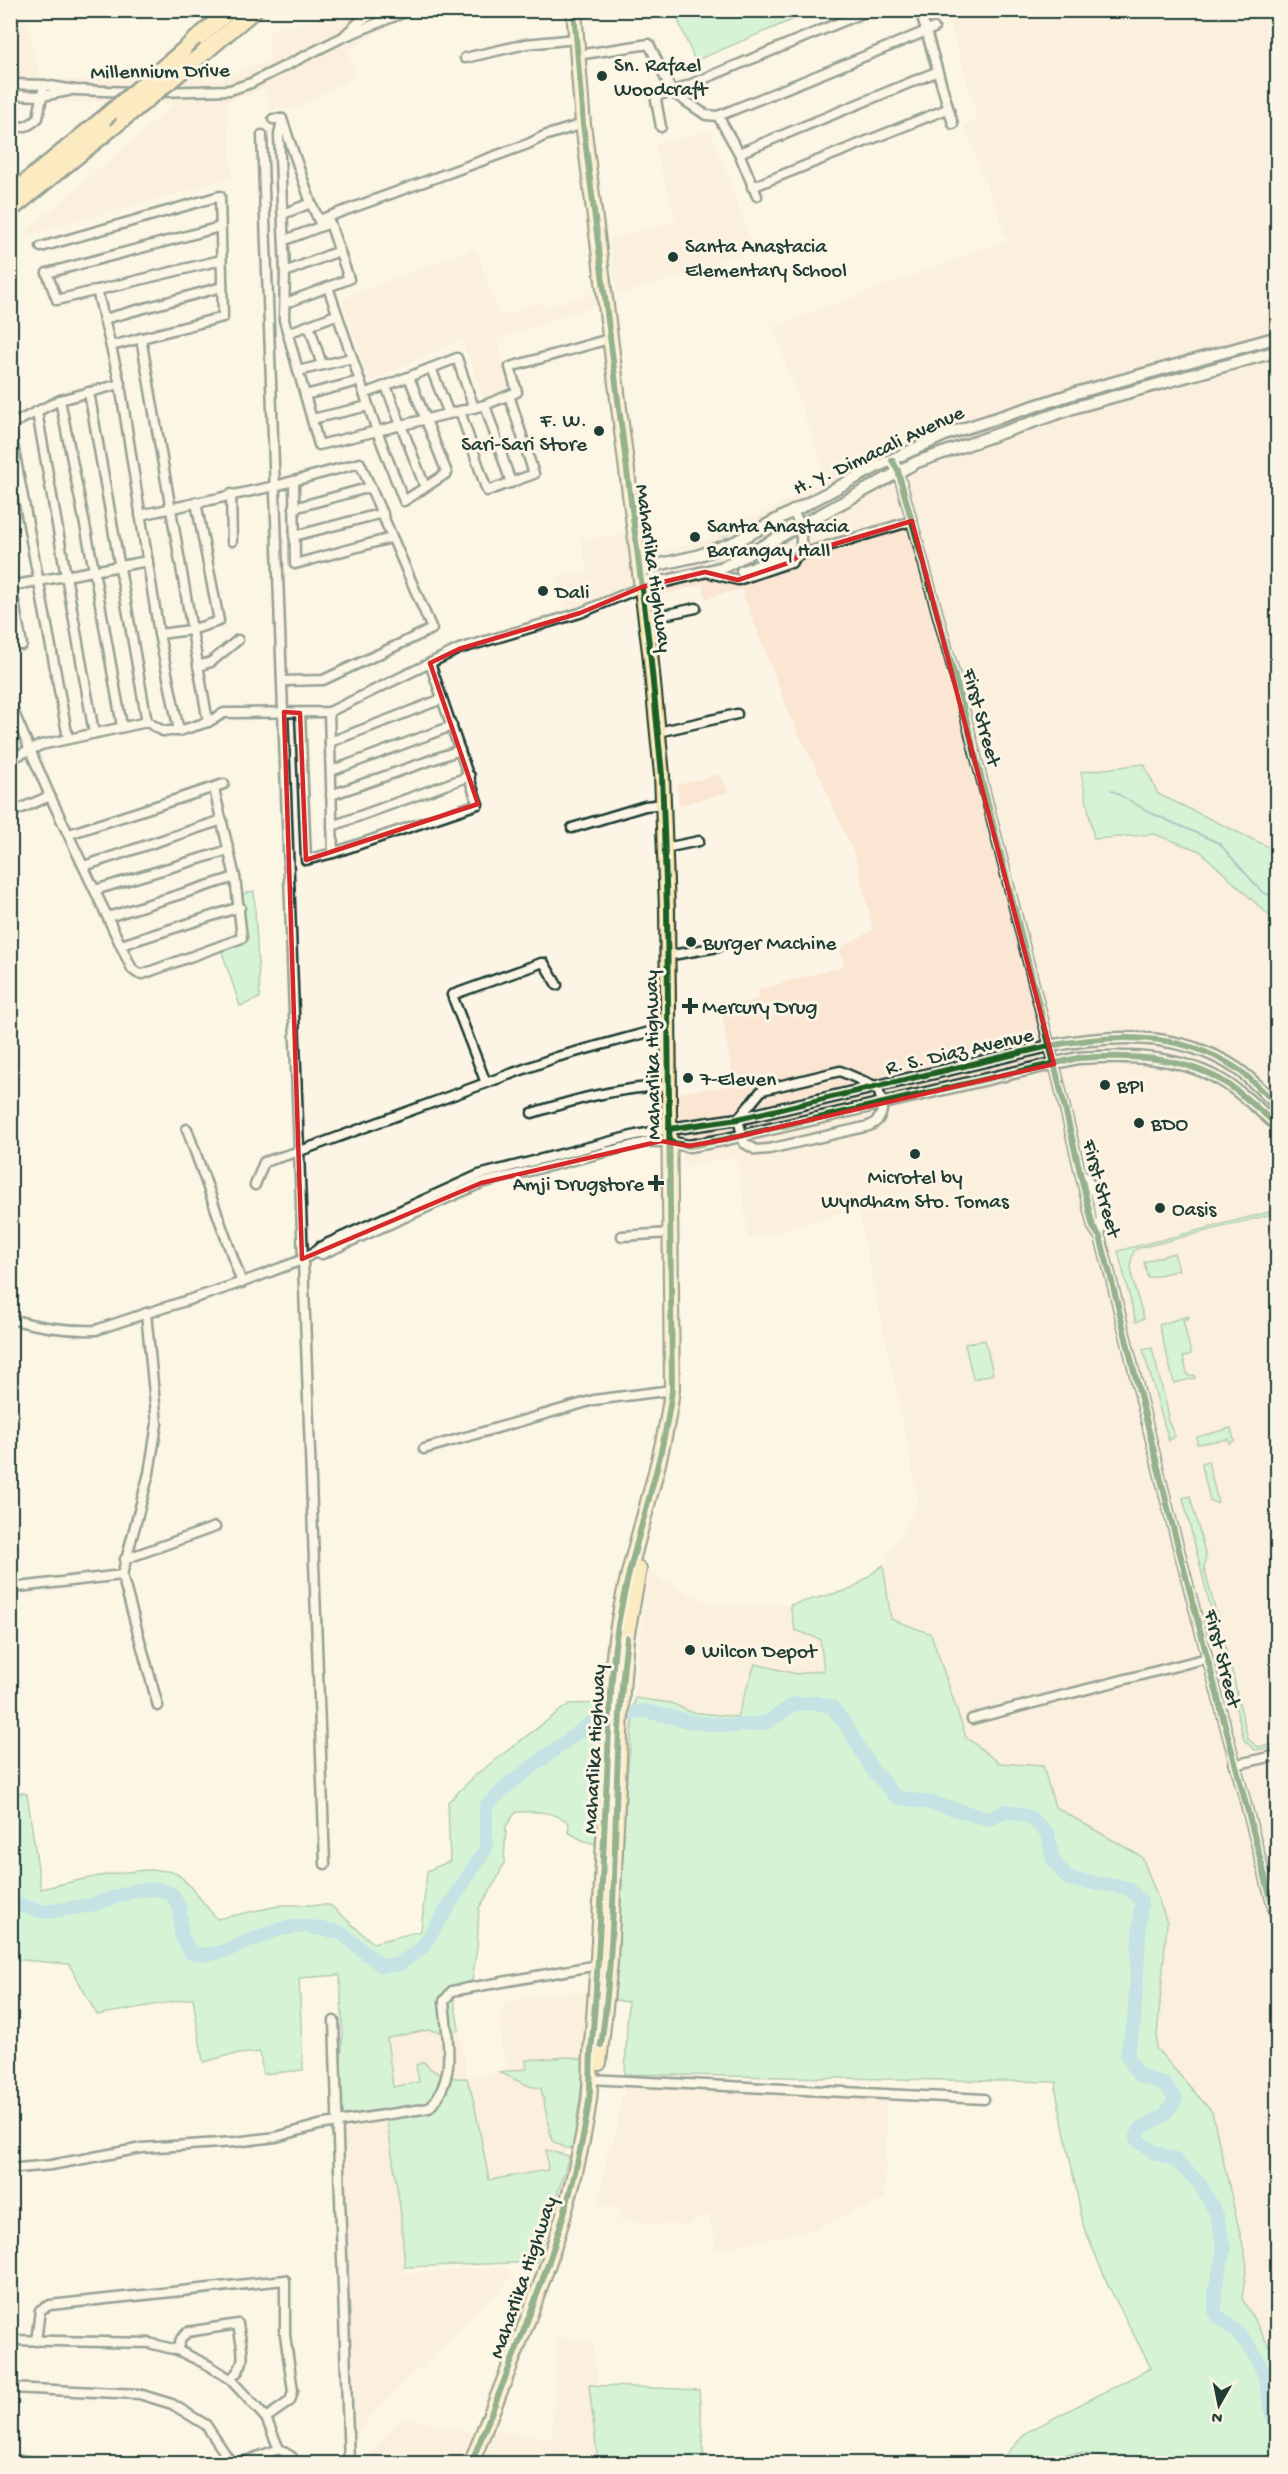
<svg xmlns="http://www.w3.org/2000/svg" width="1288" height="2474" font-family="'Gochi Hand',sans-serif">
  <rect width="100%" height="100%" fill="#fcf5e5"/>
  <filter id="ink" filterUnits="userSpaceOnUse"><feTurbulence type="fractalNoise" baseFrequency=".0167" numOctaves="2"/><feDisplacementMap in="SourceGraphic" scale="12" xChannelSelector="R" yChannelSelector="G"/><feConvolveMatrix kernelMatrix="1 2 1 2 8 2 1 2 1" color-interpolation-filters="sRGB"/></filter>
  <g filter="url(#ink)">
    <g fill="#fae6d2">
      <polygon points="10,11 24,11 41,80 220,80 270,60 270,31 355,11 425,11 393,23 347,51 356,75 296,108 269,110 266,88 226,102 232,178 21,236 175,104 11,101"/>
      <polygon points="947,11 1277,11 1277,851 1158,794 1143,764 1081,772 1094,839 1154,834 1200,851 1277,923 1277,2361 1242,2298 1247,2264 1212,2112 1156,2048 1167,1922 1142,1857 1055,1807 1043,1766 999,1763 965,1737 931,1634 891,1619 883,1565 920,1504 858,1208 749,1239 737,1156 683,1167 679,1093 734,1085 721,1007 760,999 758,990 844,966 840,948 873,930 856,859 821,779 792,721 741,589 706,599 702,585 657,596 654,555 712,538 711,535 773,509 826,477 774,327 1008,240 964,126 978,120"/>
      <polygon points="710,130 754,251 712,263 713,266 618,295 610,239 676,221 655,145"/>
      <polygon points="475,248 500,317 540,302 543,309 597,293 598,304 496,339 512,385 485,398 462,339 370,381 342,299"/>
      <polygon points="625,535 633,583 612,595 567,610 557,577 588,573 581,540"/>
      <polygon points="721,774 728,792 679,806 677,785"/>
      <polygon points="648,1573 712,1606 790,1605 795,1630 820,1639 824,1670 797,1674 755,1664 737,1717 691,1712 671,1703 635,1698"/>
      <polygon points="590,1992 585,2060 570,2057 526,2061 527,2069 511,2071 502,2046 500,2016 506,2004 533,1997"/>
      <polygon points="429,2030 445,2033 459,2030 467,2078 499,2072 529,2086 541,2088 552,2141 566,2148 564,2154 546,2150 548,2170 489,2181 474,2102 467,2078 450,2079 429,2069 419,2082 393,2087 387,2038"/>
      <polygon points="625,2084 716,2091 887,2091 884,2198 813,2230 717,2248 709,2213 689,2224 643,2224 620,2219 620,2209 598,2205 608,2151 615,2139"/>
      <polygon points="387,2120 400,2207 405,2267 403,2274 503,2267 515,2274 382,2404 353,2436 350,2433 338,2126"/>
      <polygon points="557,2338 592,2341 598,2384 589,2385 598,2463 484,2464 495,2431 552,2440"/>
      <polygon points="401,2417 472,2433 459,2463 366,2463 369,2455"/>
    </g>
    <g fill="#a8f2c1" stroke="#64987a" stroke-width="1.5">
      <polygon points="659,11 659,10 813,11 695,61 676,15 661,18"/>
      <polygon points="1144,764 1158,794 1277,851 1277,923 1200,851 1154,834 1094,839 1081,772"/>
      <polygon points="254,891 260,998 240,1006 221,949 245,939 243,894"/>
      <path d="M 1277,1210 L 1277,1213 L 1136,1249 C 1123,1262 1139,1301 1144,1318 L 1136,1322 L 1118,1251 Z"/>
      <polygon points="1174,1253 1179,1270 1148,1278 1144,1262"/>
      <polygon points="1188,1316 1189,1318 1183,1320 1191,1354 1183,1357 1188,1376 1194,1375 1195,1378 1174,1383 1159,1325"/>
      <polygon points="985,1340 993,1374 973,1379 965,1344"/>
      <polygon points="1152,1348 1169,1416 1167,1419 1175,1436 1169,1441 1143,1350"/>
      <polygon points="1231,1428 1234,1441 1229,1443 1228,1439 1197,1444 1197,1437"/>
      <polygon points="1208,1461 1218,1502 1216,1503 1210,1500 1202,1466 1202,1463"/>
      <polygon points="1190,1496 1206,1556 1204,1568 1236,1687 1237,1696 1234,1697 1238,1698 1248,1739 1257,1747 1277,1744 1277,1747 1255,1750 1244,1740 1183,1498"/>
      <polygon points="883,1565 891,1619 931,1634 966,1737 999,1763 1043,1766 1055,1807 1142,1857 1167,1922 1156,2048 1212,2112 1247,2264 1242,2298 1277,2361 1277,2463 1148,2463 1078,2453 1000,2461 1027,2432 1151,2368 1109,2287 1084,2228 1056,2091 1057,2082 625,2074 628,2002 615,2000 627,1776 635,1698 671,1703 691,1712 737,1717 755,1664 797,1674 824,1670 820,1639 795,1630 790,1605 852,1589"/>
      <path d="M 605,1703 L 601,1764 L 598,1775 L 598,1845 L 582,1840 L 568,1832 L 569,1823 C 554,1811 535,1811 516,1812 L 506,1826 L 504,1863 L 496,1881 L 479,1908 L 477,1948 L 472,1981 L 452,1986 L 459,2030 L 445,2033 L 428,2030 L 387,2038 L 393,2087 L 419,2082 L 416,2065 L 424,2062 C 435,2076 450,2079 467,2078 L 474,2102 L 489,2180 L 548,2170 L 546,2150 L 569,2156 L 537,2262 L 405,2267 L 400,2207 L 386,2114 L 340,2121 L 338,2087 L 343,2035 L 340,1975 L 299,1978 L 303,2070 L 263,2074 L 260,2052 L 230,2055 L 203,2062 L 193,1998 L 97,2015 L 69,1964 L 11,1959 L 10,1791 L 27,1794 L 41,1889 C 69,1882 152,1861 177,1874 C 185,1878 209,1910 217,1919 L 283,1905 L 330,1905 L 373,1943 L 421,1931 L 427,1871 L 450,1861 L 448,1802 L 478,1773 L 569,1704 Z"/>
      <polygon points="570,2057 585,2060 573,2148 566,2148 552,2141 541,2088 529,2086 499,2072 527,2069 526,2060"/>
      <polygon points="589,2385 699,2390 704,2463 598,2463"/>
    </g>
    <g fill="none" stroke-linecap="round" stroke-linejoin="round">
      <polyline stroke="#5b929e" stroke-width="2" points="1111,790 1151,813 1219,843 1262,892 1278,899"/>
      <path stroke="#83cae4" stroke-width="14" d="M 10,1893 L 17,1905 L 45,1912 L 92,1905 L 136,1890 L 157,1889 L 172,1894 L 180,1908 L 181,1935 L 191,1953 L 203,1955 L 222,1952 L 279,1929 L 304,1926 L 340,1932 L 382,1966 L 399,1964 L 422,1948 L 486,1848 L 486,1806 L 508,1785 L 594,1720 L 645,1711 L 692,1722 L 730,1726 L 766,1723 L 794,1704 L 817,1703 L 832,1707 L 847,1727 L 872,1769 L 896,1797 L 936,1804 L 989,1819 L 1007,1811 L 1030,1817 L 1048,1834 L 1053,1860 L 1068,1879 L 1128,1888 L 1141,1901 L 1134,2021 L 1127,2055 L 1138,2075 L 1164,2084 L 1176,2099 L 1164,2115 L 1140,2129 L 1136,2139 L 1155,2153 L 1174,2159 L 1200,2184 L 1217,2215 L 1224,2249 L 1215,2292 L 1215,2313 C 1240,2335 1256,2347 1265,2379 C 1270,2397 1269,2413 1278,2429"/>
      <polyline stroke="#d0d0c2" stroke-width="10" stroke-dasharray="10 5" stroke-linecap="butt" points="731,536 718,545 717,560 727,571 742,571"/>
      <defs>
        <g id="minor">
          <polyline points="920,10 953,124"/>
          <polyline points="345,35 359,22 379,10"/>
          <polyline points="577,55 649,44 672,92 706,115 718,116 934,28"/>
          <polyline points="465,58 526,44 576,39"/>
          <polyline points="10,84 44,85 75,90 133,92"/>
          <polyline points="158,92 230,90 251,83 343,37 410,10"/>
          <polyline points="10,95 42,96 68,91"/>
          <polyline points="718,116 739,153 757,196"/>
          <polyline points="273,119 282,119 311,203 320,223"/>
          <polyline points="282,119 279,135 285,272 284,320 319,445 485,405 517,392 510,367 609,339"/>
          <path d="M 10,125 C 21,130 30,126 38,118 L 44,85"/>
          <polyline points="661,127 656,100 658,95 672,92 870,10"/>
          <polyline points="262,135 325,1864"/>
          <polyline points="739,153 936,72"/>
          <polyline points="752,187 947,109"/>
          <polyline points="283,214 311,203"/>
          <polyline points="319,220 528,144 544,136 583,124"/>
          <polyline points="220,227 47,273 57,300 221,260"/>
          <polyline points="285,240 330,223 349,279 286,303"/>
          <polyline points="41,247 220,196 223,317 111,346"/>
          <polyline points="285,272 339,251"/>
          <polyline points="328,287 377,431 404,501 447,473 409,377"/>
          <polyline points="97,290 120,384 159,634 179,731"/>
          <polyline points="104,319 222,287"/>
          <polyline points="309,325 322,365"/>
          <polyline points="288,333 336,315"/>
          <polyline points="141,338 208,722"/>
          <polyline points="431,368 449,414"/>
          <polyline points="298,371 352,358"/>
          <polyline points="386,386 425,487"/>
          <polyline points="89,392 147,722"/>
          <polyline points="364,394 457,358 474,408"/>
          <polyline points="305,395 359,381"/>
          <polyline points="60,400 94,570 122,726"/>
          <polyline points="485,405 511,483"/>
          <polyline points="460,411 487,491 534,474 509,395"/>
          <polyline points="37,412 94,733"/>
          <polyline points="312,419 368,406"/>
          <polyline points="10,425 60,400 120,384"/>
          <polyline points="10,428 68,738"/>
          <polyline points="892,460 898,471 962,702 1059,1083 1093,1227 1100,1237 1110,1274 1169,1512 1278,1926"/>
          <polyline points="294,481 295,564 391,538"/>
          <polyline points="231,494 232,541"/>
          <polyline points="294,508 371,487"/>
          <polyline points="792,511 801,525 801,554"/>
          <polyline points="140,515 275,486 360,463 432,629 323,680 283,681"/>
          <polyline points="294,536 383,513"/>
          <polyline points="706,572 738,580 791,562 801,554 912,521"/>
          <polyline points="10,580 22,645"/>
          <polyline points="10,586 148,561"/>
          <polyline points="645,619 696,608"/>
          <polyline points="159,634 191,630 219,621 196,502"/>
          <polyline points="198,666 211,662 238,640"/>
          <polyline points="11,706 50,796 132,969 137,973 143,974 242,938 235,877 214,789"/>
          <polyline points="300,713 306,860 333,853 329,712"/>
          <polyline points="658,732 737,714"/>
          <polyline points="330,742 442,699"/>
          <polyline points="10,759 41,745 147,722 163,731 179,731 208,722 224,713 329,712 459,649 580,613 642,587"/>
          <polyline points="331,771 452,726"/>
          <polyline points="331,795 460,750"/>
          <polyline points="10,813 50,796"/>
          <polyline points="332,826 470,776"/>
          <polyline points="572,828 645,806 664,804"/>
          <polyline points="69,834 224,784"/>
          <polyline points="665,848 699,841"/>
          <polyline points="333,853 478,804 430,663"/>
          <polyline points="84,866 222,820"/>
          <polyline points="95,890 229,850"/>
          <polyline points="108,917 235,877"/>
          <polyline points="121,945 240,907"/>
          <polyline points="666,956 718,947"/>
          <path d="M 840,1071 L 877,1087 C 883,1102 887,1118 869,1126 L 769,1149 L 756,1150 L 744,1143 L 738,1119 L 762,1090 Z"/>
          <polyline points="486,1083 452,995 541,963 544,963 557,985"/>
          <path d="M 532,1113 C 577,1099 621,1087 668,1086"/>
          <polyline points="187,1129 242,1283"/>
          <path d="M 1082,1174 C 1097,1187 1104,1218 1100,1237"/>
          <polyline points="255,1185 264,1162 300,1151 557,1057 667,1027"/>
          <polyline points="622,1236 670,1233"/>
          <polyline points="314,1253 322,1254 481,1183 646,1142 669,1142"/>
          <polyline points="146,1313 157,1424 149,1473 122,1575 158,1706"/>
          <path d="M 10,1319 C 39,1327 67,1331 96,1330 C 156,1309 217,1293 275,1270 C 291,1264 309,1259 320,1247 L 479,1175 L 636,1135 L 669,1129"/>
          <polyline points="424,1449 594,1400 672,1390"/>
          <polyline points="125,1559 215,1527"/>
          <polyline points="10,1588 122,1575"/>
          <polyline points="972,1719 1207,1658"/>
          <polyline points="1234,1765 1278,1755"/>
          <polyline points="334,2021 349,2464"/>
          <polyline points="589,2079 984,2099"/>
          <path d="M 18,2168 L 51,2165 L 142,2148 L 235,2142 L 276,2137 L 319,2125 L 429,2108 C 458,2078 447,2039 444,2001 L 452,1991 L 598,1965"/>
          <polyline points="10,2340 149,2343 177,2350 208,2365 230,2379 266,2418 279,2449"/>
          <polyline points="36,2341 40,2310 50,2305 285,2280 285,2335 293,2391 290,2401 266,2418"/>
          <path d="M 177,2350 L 181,2339 L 187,2332 L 238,2324 C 241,2347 250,2364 230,2379"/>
          <polyline points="10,2388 139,2394 172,2404 206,2425 232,2464"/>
          <polyline points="10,2460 64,2464"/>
          <polyline points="237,2464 279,2449 292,2457"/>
        </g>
        <g id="tertiary">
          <polyline points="639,569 697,556 735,542 876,467 947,434 1072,394 1278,337"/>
          <polyline points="742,571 775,561 791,562"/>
          <polyline points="642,587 724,567 917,462 1076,407 1278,351"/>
          <path d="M 669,1129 L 738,1119 L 1049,1046 C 1112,1034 1180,1031 1236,1068 C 1251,1078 1264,1093 1278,1105"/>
          <path d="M 669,1142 L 689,1146 L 723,1140 L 1078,1058 C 1127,1055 1175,1055 1219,1079 C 1241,1091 1259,1110 1278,1126"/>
        </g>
        <g id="trunk">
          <polyline points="599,2063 610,1963 622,1691 626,1639 639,1569"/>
          <path d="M 471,2464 C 517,2346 571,2227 589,2101 C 591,2085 590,2068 591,2052 C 600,1960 602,1868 607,1776 C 609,1730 610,1684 616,1638 C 628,1554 662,1474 672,1390 L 667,910 L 662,775 L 650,652 L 583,124 L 574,10"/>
        </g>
        <g id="motorway">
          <polyline points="183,51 230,10"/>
          <polyline points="206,51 254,10"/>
          <polyline points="10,195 104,118"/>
          <polyline points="10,210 124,118"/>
        </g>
      </defs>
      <use href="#minor" stroke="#1f3d34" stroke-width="13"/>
      <use href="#tertiary" stroke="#1f3d34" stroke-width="15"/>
      <use href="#trunk" stroke="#1f3d34" stroke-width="18"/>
      <use href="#motorway" stroke="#1f3d34" stroke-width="20"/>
      <use href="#minor" stroke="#fcf5e5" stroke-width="8"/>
      <use href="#tertiary" stroke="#fcf5e5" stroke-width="10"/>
      <use href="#trunk" stroke="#fdde96" stroke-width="14"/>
      <use href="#motorway" stroke="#fdde96" stroke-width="15"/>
      <defs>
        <g id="motorway-bridge">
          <polyline points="104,118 183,51"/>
          <polyline points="124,118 206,51"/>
        </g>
      </defs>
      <use href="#motorway-bridge" stroke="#1f3d34" stroke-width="20" stroke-linecap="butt"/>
      <use href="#motorway-bridge" stroke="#fdde96" stroke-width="15"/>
      <defs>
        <g id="cycleway">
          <polyline points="892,460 898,471 962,702 1059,1083 1093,1227 1100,1237 1110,1274 1169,1512 1278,1926"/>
          <path d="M 669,1129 L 738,1119 L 1049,1046 C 1112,1034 1180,1031 1236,1068 C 1251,1078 1264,1093 1278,1105"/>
          <path d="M 669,1142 L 689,1146 L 723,1140 L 1078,1058 C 1127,1055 1175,1055 1219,1079 C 1241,1091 1259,1110 1278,1126"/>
          <path d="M 601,2045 C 621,1910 610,1772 627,1638"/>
          <path d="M 471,2464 C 517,2346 571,2227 589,2101 C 591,2085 590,2068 591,2052 C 600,1960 602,1868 607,1776 C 609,1730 610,1684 616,1638 C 628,1554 662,1474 672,1390 L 667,910 L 662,775 L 650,652 L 583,124 L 574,10"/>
        </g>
      </defs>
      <use href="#cycleway" stroke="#fcf5e5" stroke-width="10"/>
      <use href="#cycleway" stroke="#1b5e20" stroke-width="6"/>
    </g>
  </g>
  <path d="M0 0H1288V2474H0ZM 912,521 L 1054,1064 L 723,1140 L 689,1146 L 661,1141 L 481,1183 L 302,1259 L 284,712 L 300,713 L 306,860 L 478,804 L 430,663 L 459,649 L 580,613 L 642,587 L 705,572 L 738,580 L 791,562 L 801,554 Z" fill="#fcf5e5" fill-opacity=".55" fill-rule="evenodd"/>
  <path fill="none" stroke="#d62828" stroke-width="4.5" stroke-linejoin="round" d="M 912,521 L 1054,1064 L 723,1140 L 689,1146 L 661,1141 L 481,1183 L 302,1259 L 284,712 L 300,713 L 306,860 L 478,804 L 430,663 L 459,649 L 580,613 L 642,587 L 705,572 L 738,580 L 791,562 L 801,554 Z"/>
  <g fill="#1f3d34" stroke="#fcf5e5" stroke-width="2">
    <circle cx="602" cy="76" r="6"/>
    <circle cx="673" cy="257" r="6"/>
    <circle cx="599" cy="431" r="6"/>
    <circle cx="695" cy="537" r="6"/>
    <circle cx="543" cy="591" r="6"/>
    <circle cx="691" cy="942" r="6"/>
    <path d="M687 997h6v6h6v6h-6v6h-6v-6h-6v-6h6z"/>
    <circle cx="688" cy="1078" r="6"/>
    <circle cx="1105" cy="1085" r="6"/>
    <circle cx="1139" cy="1123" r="6"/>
    <circle cx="915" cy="1154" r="6"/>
    <path d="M653 1174h6v6h6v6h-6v6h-6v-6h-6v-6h6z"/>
    <circle cx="1160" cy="1208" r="6"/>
    <circle cx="690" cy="1650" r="6"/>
  </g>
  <g text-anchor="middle" stroke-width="6" stroke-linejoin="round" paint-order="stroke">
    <g font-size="21" fill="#1f3d34" stroke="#fcf5e5" text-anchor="start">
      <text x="614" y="71">Sn. Rafael<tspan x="614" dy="24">Woodcraft</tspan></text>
      <text x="685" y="252">Santa Anastacia<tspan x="685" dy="24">Elementary School</tspan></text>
      <text x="587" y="426" text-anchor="end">F. W.<tspan x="587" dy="24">Sari-Sari Store</tspan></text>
      <text x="707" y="532">Santa Anastacia<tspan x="707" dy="24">Barangay Hall</tspan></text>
      <text x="555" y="598">Dali</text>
      <text x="703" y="949">Burger Machine</text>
      <text x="702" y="1013">Mercury Drug</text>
      <text x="700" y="1085">7-Eleven</text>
      <text x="1117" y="1092">BPI</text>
      <text x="1151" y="1130">BDO</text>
      <text x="915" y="1183" text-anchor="middle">Microtel by<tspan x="915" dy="24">Wyndham Sto. Tomas</tspan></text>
      <text x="644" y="1190" text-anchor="end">Amji Drugstore</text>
      <text x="1172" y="1215">Oasis</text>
      <text x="702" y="1657">Wilcon Depot</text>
    </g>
    <g font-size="21" fill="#1f3d34" stroke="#fcf5e5">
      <text transform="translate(160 70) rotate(-1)" y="7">Millennium Drive</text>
      <text transform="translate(878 449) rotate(-25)" y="7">H. Y. Dimacali Avenue</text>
      <text transform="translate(655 568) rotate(82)" y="7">Maharlika Highway</text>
      <text transform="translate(983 717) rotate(75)" y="7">First Street</text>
      <text transform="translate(959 1050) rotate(-13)" y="7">R. S. Diaz Avenue</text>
      <text transform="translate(651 1055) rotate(-91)" y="7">Maharlika Highway</text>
      <text transform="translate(1103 1188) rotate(75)" y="7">First Street</text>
      <text transform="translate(1224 1658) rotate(76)" y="7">First Street</text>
      <text transform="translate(593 1749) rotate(-87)" y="7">Maharlika Highway</text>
      <text transform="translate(522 2277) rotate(-71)" y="7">Maharlika Highway</text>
    </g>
  </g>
  <rect width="1288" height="2474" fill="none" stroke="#fcf5e5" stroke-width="36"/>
  <rect x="18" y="18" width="1252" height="2438" fill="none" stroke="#1f3d34" stroke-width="2" filter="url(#ink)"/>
  <g transform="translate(1219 2405) rotate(189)" stroke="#fcf5e5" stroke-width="4.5" paint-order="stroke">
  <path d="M0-4.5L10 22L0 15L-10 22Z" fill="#1f3d34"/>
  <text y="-9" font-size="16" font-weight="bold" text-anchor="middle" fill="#1f3d34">N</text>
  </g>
</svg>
